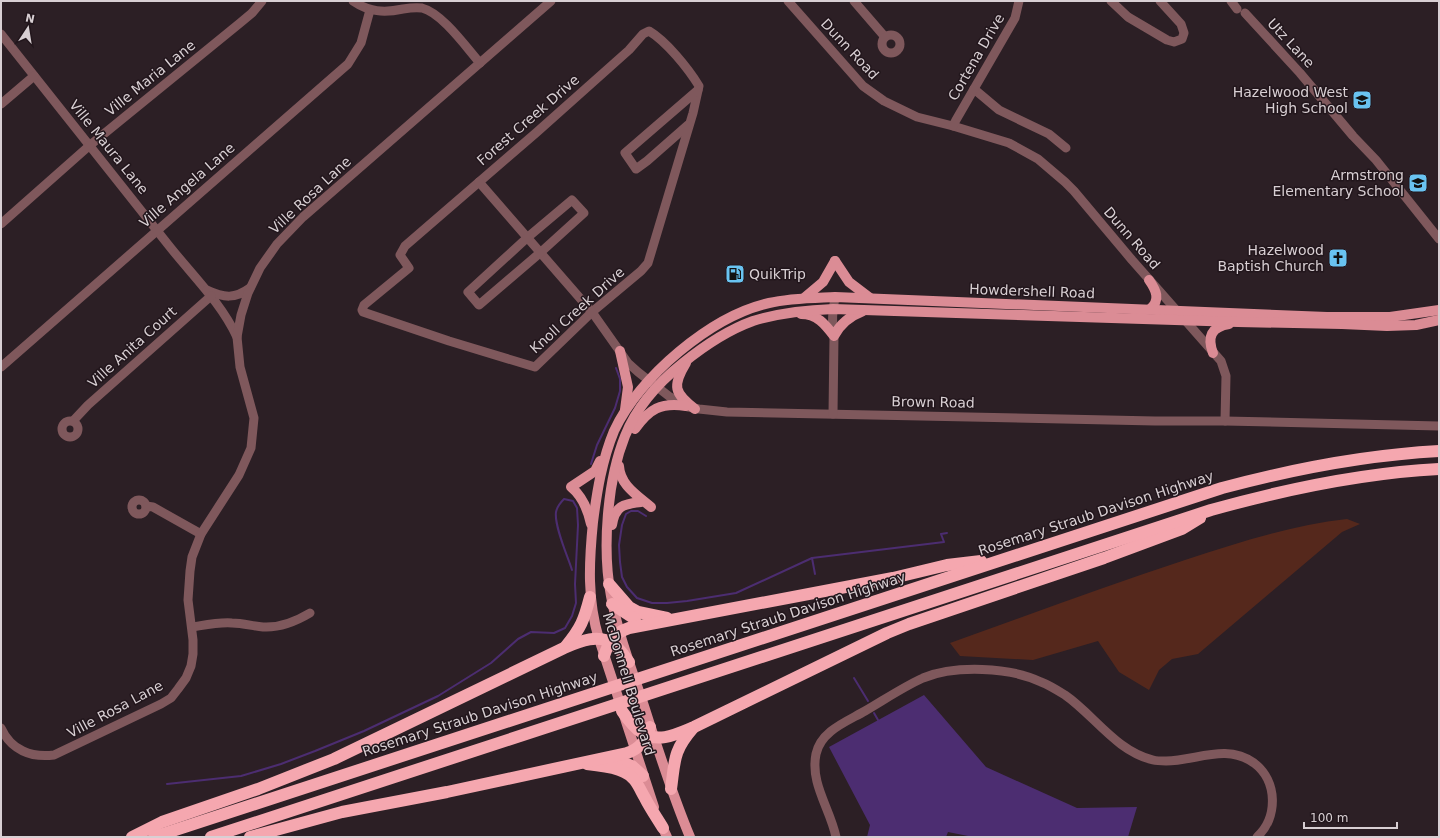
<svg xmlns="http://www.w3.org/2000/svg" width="1440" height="838" font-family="'DejaVu Sans',sans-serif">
  <rect width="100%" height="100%" fill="#2c1f25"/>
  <path fill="#55281c" d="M 1347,519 L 1360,524 L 1342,532 L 1198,654 L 1172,659 L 1159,670 L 1149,690 L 1119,672 L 1098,641 L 1033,660 L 960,656 L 950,643 C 1028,615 1106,586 1185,560 C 1237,543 1292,525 1347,519 Z"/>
  <polygon fill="#4c2d71" points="924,695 986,767 1077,808 1137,807 1128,837 973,837 948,832 946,837 867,837 870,825 829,747"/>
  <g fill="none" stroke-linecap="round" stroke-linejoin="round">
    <g stroke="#4c2d71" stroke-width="2">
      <polyline points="591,464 597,445 615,408 620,391 620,379 616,368"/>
      <polyline points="646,516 638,511 631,511 626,514 622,525 619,545 620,562 622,577 627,587 637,598 652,603 667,603 687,601 736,593 812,558 944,542 941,534 947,533"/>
      <polyline points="812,558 815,574"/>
      <polyline points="854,678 868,701"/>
      <polyline points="874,713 878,720"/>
      <path d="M 167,784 L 241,776 L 281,764 L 315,751 L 364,731 L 438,696 L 491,663 L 518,639 L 531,632 L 554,633 L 565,628 L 572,616 L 576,603 L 575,584 L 578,525 L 577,508 L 573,501 L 564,499 C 560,503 557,507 556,512 C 554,526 568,557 572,570"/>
    </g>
    <g stroke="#7f585c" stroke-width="9">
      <path d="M 353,1 C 369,12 384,13 403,9 C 409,8 415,7 422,8 C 442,13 466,47 480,63"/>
      <polyline points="788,1 863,86 884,101 917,117 953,126 1009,143 1038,159 1065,182 1074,191 1132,260 1221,361 1226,376 1225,421"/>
      <polyline points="854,1 885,37"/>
      <polyline points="1111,1 1128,17 1167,40 1174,42 1182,39 1184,33 1181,24 1160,1"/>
      <polyline points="1231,1 1237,9"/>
      <polyline points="1245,13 1300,73 1353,136 1376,160 1439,239"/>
      <path d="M 649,31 C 666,41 688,68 699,86 L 693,113 L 648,263 L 641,271 L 592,312 L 535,367 L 449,341 L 363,312 L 362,310 L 364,305 L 409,268 L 400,255 L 405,246 L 537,132 L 629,50 L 643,34 Z"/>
      <path d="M 1,34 C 57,105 114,176 170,247 C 194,277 221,303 237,337"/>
      <circle cx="891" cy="44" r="9"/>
      <polyline points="974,89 999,110 1049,134 1066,148"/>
      <polyline points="1,104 34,76"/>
      <polyline points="688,125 647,161 636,169 625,153 698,90"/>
      <polyline points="953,126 956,120 1015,18 1019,1"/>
      <polyline points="479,182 592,312 628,363 638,372 670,397 688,407 699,409 727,412 1155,421 1225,421 1439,426"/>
      <polygon points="572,200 584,213 541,252 479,305 468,292 528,237"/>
      <polyline points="1,224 89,146 240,23 252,13 262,1"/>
      <path d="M 207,290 C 224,298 235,299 250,288"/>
      <polyline points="1,367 348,64 361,43 370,10"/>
      <path d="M 833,414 L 834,336 C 831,323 833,310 835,297"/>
      <polyline points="73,421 88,405 211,296"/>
      <circle cx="70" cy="429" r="8"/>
      <circle cx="139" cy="507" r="7"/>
      <polyline points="146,506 153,507 201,534"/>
      <path d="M 192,627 C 205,625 219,622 232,623 C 243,623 252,626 263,627 C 280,628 295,622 310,613"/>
      <path d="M 1,728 C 11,750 31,758 54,755 L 161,704 L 171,698 L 178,689 L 186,678 L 191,666 L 193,654 L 193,640 L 188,600 L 190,571 L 192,557 L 201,534 L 239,475 L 251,448 L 254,418 L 240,367 L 237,337 L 241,315 L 248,293 L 260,268 L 277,244 L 303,217 L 551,1"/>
      <path d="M 836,837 C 830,808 810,784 816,754 C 821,731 846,722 865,711 C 884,700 903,687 923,678 C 955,665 1010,667 1041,682 C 1049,685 1057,690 1065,695 C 1094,715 1116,751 1153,760 C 1157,761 1162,761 1166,761 C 1196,761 1226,743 1254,763 C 1278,781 1278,818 1257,837"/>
    </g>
    <g stroke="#db8c95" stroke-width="10">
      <polyline points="835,261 849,282 870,298"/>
      <path d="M 1149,280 C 1156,290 1161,300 1150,309"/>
      <polyline points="804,298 823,282 835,261"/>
      <path d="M 801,314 C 817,314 825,324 834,336 C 840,324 850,316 863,311"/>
      <polyline points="620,351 628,387 625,410"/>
      <path d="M 1213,353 C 1207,337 1211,327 1229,324"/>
      <path d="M 686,363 C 672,386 674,393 695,409"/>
      <path d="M 635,429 C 649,409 661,402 686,406"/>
      <path d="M 619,466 C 620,485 637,495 651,507"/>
      <path d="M 591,524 C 588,510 582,496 571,487 L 595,471 L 600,461"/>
      <path d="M 612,525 C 615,506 623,504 641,502"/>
      <path d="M 654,807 L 599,639 C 587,600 589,562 593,522 C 597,491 602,460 614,431 C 639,377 711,316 769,303 C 790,298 813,298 835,297 L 1327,317 L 1390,317 L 1439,310"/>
      <polyline points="660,822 667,837"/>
      <path d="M 690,837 C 672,794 658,750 644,706 C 632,670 618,634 611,596 C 602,549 607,481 625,436 C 637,406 659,382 683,363 C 704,346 728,330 753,321 C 779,313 806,310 833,309 L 1238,322 L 1342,324 L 1387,326 L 1416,325 L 1439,320"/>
    </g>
    <g stroke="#f5a7af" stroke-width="12">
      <polyline points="609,584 629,607 638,612 667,618"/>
      <polyline points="612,604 635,619"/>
      <path d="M 566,646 C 581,628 584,620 590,597"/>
      <path d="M 604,656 C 609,641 614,633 629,628 L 893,578 L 947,565 L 981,561"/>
      <path d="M 622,711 C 627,718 633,727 641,732 C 658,744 677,734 694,727 L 887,633 L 909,624 L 1104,558 L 1182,529 L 1200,518"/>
      <polyline points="617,760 632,766 643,776"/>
      <path d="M 587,764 C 599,766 613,766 624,772 C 636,777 639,788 645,798 C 650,808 657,818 663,828"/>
      <path d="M 671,789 C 675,760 673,751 693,728"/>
      <path d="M 132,837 L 162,822 L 258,789 L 334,759 L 564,648 C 580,641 599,633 615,645 C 620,650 625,656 629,662"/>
      <path d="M 154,837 L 1222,488 C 1293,469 1365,455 1439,451"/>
      <path d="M 211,837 L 1211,510 C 1286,489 1361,473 1439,469"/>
      <path d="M 250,837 L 342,812 L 447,792 L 627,753 C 639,749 647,740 650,727"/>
    </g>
  </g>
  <defs>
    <symbol id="school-square" viewBox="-11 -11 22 22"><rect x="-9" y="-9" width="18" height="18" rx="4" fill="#69c3f1" stroke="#22161c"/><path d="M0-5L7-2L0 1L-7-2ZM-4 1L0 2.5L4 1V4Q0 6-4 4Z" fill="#111"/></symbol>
    <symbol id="church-square" viewBox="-11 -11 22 22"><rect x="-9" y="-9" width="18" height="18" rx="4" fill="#69c3f1" stroke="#22161c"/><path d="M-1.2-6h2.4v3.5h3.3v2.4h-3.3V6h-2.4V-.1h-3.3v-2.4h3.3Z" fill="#111"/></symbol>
    <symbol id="fuel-square" viewBox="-11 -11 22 22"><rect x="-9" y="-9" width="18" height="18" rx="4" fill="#69c3f1" stroke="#22161c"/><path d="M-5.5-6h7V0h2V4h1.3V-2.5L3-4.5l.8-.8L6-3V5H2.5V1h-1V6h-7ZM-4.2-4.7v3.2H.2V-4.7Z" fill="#111"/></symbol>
  </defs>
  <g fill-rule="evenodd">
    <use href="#school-square" x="1351" y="89" width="22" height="22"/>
    <use href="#school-square" x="1407" y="172" width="22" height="22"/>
    <use href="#church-square" x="1327" y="247" width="22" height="22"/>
    <use href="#fuel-square" x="724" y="263" width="22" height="22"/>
  </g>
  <g text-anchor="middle" stroke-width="3" stroke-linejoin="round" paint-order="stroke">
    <g font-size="14" fill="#d8cfd3" stroke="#22161c">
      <text transform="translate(1291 43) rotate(47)" y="5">Utz Lane</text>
      <text transform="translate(850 49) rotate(47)" y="5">Dunn Road</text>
      <text transform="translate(976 57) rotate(-60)" y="5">Cortena Drive</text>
      <text transform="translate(150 78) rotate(-39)" y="5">Ville Maria Lane</text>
      <text transform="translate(528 120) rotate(-41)" y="5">Forest Creek Drive</text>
      <text transform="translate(109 147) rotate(51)" y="5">Ville Maura Lane</text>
      <text transform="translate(187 185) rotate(-41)" y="5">Ville Angela Lane</text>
      <text transform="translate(310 195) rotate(-43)" y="5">Ville Rosa Lane</text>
      <text transform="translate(1132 238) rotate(49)" y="5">Dunn Road</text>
      <text transform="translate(1032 291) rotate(2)" y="5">Howdershell Road</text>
      <text transform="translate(577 310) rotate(-42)" y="5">Knoll Creek Drive</text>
      <text transform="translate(132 347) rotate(-42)" y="5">Ville Anita Court</text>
      <text transform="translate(933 402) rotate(1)" y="5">Brown Road</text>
      <text transform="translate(1096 513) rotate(-18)" y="5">Rosemary Straub Davison Highway</text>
      <text transform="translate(788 614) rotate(-18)" y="5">Rosemary Straub Davison Highway</text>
      <text transform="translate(629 684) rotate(73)" y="5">McDonnell Boulevard</text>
      <text transform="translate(115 709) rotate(-28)" y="5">Ville Rosa Lane</text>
      <text transform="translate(480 714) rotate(-18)" y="5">Rosemary Straub Davison Highway</text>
    </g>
    <g font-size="14" fill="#d8cfd3" stroke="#22161c" text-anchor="end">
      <text x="1348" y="97">Hazelwood West<tspan x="1348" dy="16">High School</tspan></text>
      <text x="1404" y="180">Armstrong<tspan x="1404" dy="16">Elementary School</tspan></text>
      <text x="1324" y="255">Hazelwood<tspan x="1324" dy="16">Baptish Church</tspan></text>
      <text x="749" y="279" text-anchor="start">QuikTrip</text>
    </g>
  </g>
  <rect width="1440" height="838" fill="none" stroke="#d8cfd3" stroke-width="4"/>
  <g transform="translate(28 28) rotate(12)" stroke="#22161c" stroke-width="3" paint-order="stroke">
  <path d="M0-3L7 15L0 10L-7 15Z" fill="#d8cfd3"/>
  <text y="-6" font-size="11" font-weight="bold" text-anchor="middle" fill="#d8cfd3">N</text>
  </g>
  <path d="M1304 822v6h93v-6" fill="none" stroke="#d8cfd3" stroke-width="2"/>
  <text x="1310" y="822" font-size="12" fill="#d8cfd3" stroke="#22161c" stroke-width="3" paint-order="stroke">100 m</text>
</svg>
